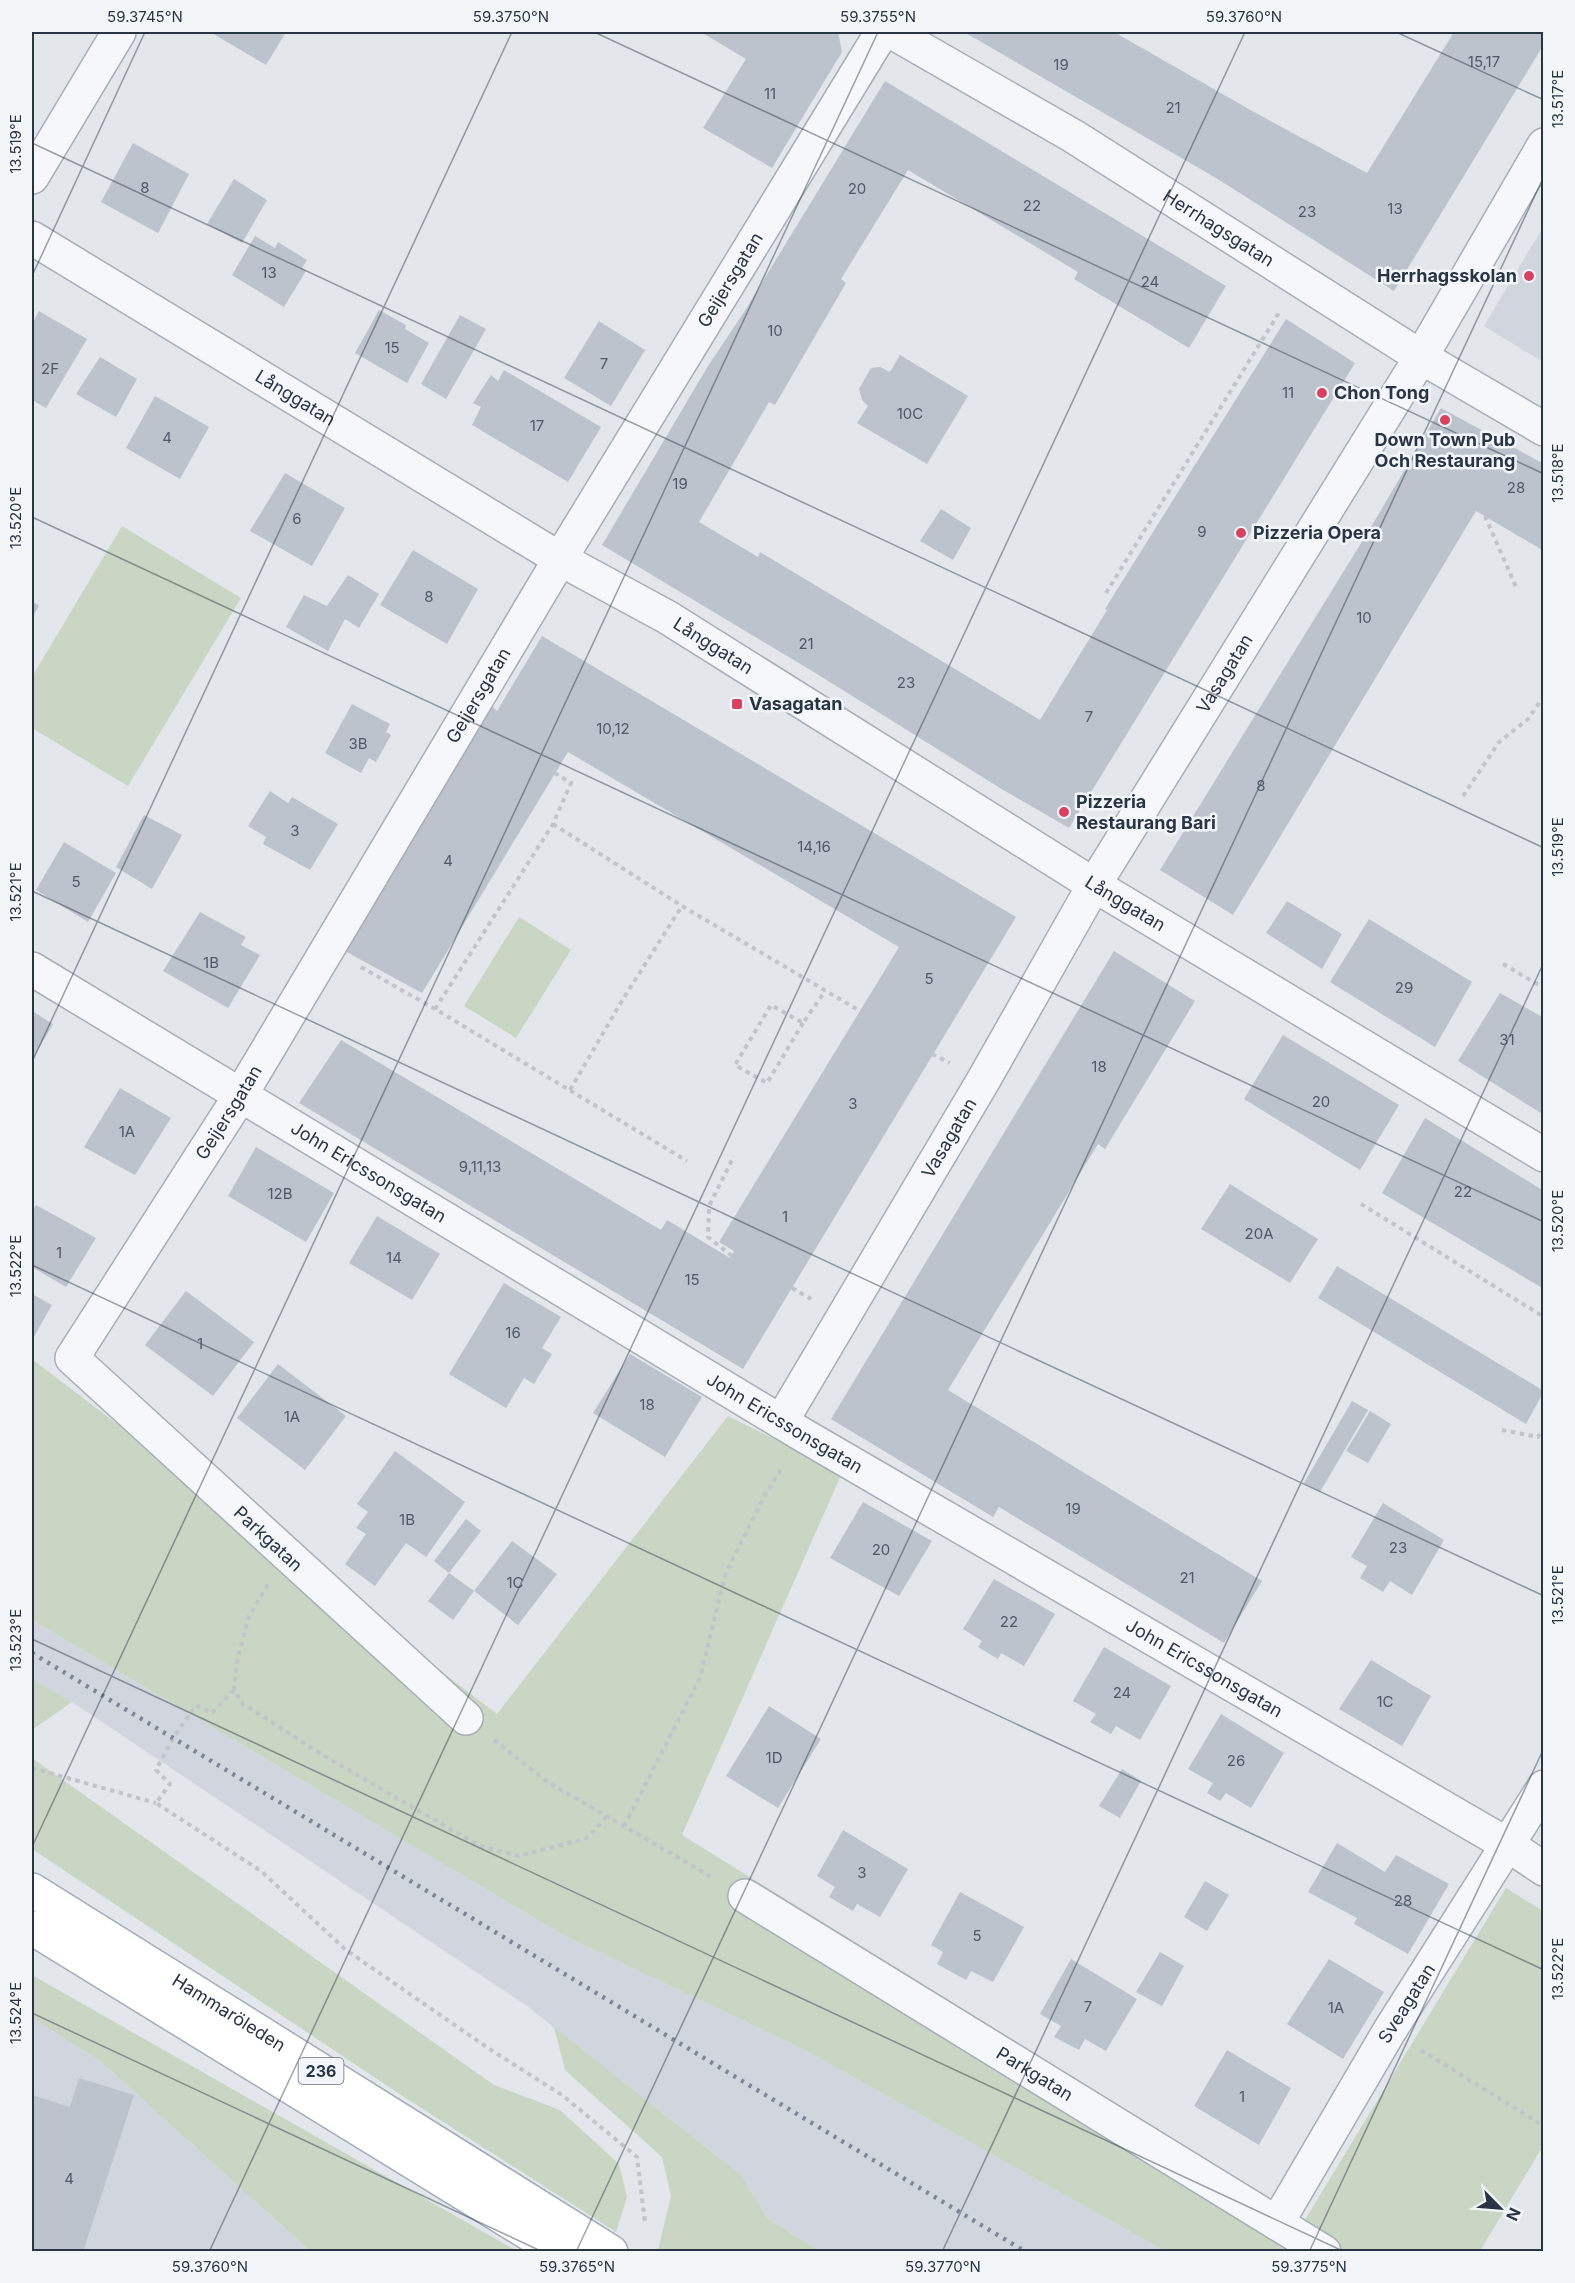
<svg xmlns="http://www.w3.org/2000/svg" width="1575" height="2283" font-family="Inter,sans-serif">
  <rect width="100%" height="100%" fill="#e3e7ec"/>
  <g fill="#d1d6de">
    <polygon points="1543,227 1543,362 1484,326"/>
    <polygon points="32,1620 563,1935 803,2049 1165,2251 820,2251 768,2219 741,2175 527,2006 72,1702 32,1679"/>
    <polygon points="32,2018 100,2061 310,2251 32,2251"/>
  </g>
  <g fill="#c9d6c3">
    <polygon points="122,526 241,598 128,786 32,728 32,677"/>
    <polygon points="519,917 571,950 516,1038 464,1006"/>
    <polygon points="32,1359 497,1714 728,1416 842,1473 682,1835 1305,2220 1506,1888 1543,1911 1543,2146 1480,2251 1165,2251 803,2049 563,1935 32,1620"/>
    <polygon points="32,1679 72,1702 32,1730"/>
    <polygon points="32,1758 494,2085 560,2110 619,2164 627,2197 616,2232 401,2095 32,1849"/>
    <polygon points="32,1975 517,2251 310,2251 100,2061 32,2018"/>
    <polygon points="554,2027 741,2175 768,2219 820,2251 658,2250 671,2196 662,2157 565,2070"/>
  </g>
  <g fill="#bcc3cc">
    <polygon points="210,32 286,32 266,65"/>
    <polygon points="701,32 838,32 842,52 772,168 703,128 746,59"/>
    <polygon points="964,32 1114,32 1254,112 1367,173 1454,32 1544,32 1544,44 1394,291 1216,178"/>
    <polygon points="885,81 1226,286 1189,348 1074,279 1078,272 908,170 841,279 846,283 775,405 769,402 699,522 758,557 760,552 1040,720 1107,610 1105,609 1286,319 1355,363 1069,828 1000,788 817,674 602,545 708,366 744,312"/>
    <polygon points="133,143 189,174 158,233 101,202"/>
    <polygon points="234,179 267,200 242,243 207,224"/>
    <polygon points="255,236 275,248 278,242 307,260 302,268 306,271 284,307 232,275"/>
    <polygon points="379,310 406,325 405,329 429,343 407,383 355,353"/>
    <polygon points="39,311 87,339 46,408 32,400 32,324"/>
    <polygon points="460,315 486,329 446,399 421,384"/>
    <polygon points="599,321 645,350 611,406 564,378"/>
    <polygon points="900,355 968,396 927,464 857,423 868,406 862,400 859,389 871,368 880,367 890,372"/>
    <polygon points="100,357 137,379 116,417 76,394"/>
    <polygon points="504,370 601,427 568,482 472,425 481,407 473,403 491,375 498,381"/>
    <polygon points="155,396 209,427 180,479 126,448"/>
    <polygon points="1441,408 1544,464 1544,551 1476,511 1233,915 1160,870 1374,522"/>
    <polygon points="285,473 345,508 312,566 250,531"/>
    <polygon points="941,509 971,528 953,560 920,541"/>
    <polygon points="413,550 478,589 447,644 380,605"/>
    <polygon points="348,575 379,594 359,628 345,619 328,651 286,627 304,595 327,606"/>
    <polygon points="32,601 39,606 32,618"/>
    <polygon points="542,636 1016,917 743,1369 299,1103 341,1040 661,1230 667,1220 730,1258 734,1251 719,1242 899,947 568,752 422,993 341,949 490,704 497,711"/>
    <polygon points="352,704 390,724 386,732 391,735 376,762 369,758 361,773 325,753"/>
    <polygon points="270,791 288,803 292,797 338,824 310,870 263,844 266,837 248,826"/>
    <polygon points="144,815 182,835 152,889 116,867"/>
    <polygon points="64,842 116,873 88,922 36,890"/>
    <polygon points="1287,901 1342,934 1322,969 1266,933"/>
    <polygon points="200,912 246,937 241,945 260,955 228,1008 163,971"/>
    <polygon points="1369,919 1472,982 1435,1047 1330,982"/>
    <polygon points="1114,951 1195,1001 1105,1149 1098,1144 948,1390 1262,1581 1224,1643 999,1507 993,1517 831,1419"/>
    <polygon points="1500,993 1544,1018 1544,1115 1458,1061"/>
    <polygon points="32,1011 53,1024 32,1060"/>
    <polygon points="1283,1035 1399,1105 1360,1170 1244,1099"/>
    <polygon points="120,1088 171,1118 135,1175 84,1147"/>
    <polygon points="1425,1118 1544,1191 1544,1289 1382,1193"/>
    <polygon points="256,1147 334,1193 306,1242 228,1196"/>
    <polygon points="1230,1184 1318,1239 1290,1283 1201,1229"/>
    <polygon points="36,1205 96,1238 66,1287 32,1267 32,1212"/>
    <polygon points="377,1216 440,1254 412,1300 349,1263"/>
    <polygon points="1337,1266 1544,1391 1526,1424 1318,1298"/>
    <polygon points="504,1283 561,1317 542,1348 552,1354 534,1384 524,1378 506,1408 449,1374"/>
    <polygon points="186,1291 254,1342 213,1396 145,1345"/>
    <polygon points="32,1294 52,1305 32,1340"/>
    <polygon points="630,1354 702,1397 665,1457 593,1413"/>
    <polygon points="278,1364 346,1416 305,1470 237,1418"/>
    <polygon points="1352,1401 1368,1410 1320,1492 1304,1483"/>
    <polygon points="1370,1411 1391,1424 1368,1463 1346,1451"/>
    <polygon points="395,1451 465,1502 426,1557 406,1543 375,1586 345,1564 366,1534 356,1528 368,1512 357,1504"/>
    <polygon points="863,1502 932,1541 899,1596 830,1558"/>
    <polygon points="1383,1503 1444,1540 1412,1595 1390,1581 1383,1592 1360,1578 1367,1566 1351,1557"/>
    <polygon points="466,1519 481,1531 449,1573 434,1561"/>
    <polygon points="512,1541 557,1574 518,1625 474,1591"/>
    <polygon points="449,1573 474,1591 453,1620 428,1601"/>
    <polygon points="994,1579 1055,1614 1024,1666 1001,1653 998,1659 978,1647 982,1641 963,1629"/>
    <polygon points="1104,1647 1171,1686 1140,1740 1116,1726 1111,1734 1090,1722 1096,1714 1073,1701"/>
    <polygon points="1371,1660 1431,1696 1402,1746 1339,1709"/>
    <polygon points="769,1706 821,1739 778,1808 726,1776"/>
    <polygon points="1221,1714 1284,1753 1251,1808 1226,1793 1220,1801 1207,1793 1213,1783 1188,1769"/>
    <polygon points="1122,1769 1141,1781 1120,1818 1099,1806"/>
    <polygon points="843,1830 908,1869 880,1917 857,1904 853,1911 829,1897 835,1887 817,1876"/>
    <polygon points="1337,1843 1385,1872 1396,1855 1449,1884 1408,1954 1354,1924 1357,1918 1308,1892"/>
    <polygon points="1205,1881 1229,1895 1207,1931 1184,1917"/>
    <polygon points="960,1892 1024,1927 993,1982 971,1971 966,1980 937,1964 943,1952 931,1945"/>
    <polygon points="1160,1952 1184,1966 1162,2006 1136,1992"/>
    <polygon points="1071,1959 1137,1999 1106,2051 1085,2039 1079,2050 1054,2037 1061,2026 1040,2014"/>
    <polygon points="1329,1959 1384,1992 1343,2059 1287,2024"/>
    <polygon points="1227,2050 1291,2088 1259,2145 1194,2106"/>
    <polygon points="79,2078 134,2095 83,2252 32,2252 32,2095 70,2107"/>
  </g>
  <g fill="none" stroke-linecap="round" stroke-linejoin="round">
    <defs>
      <g id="street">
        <path id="s1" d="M 892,32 L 1073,136 L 1421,357 L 1544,429"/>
        <polyline points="32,177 119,32"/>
        <path id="s2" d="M 32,238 L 560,559 L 667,617 L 1094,885 L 1544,1155"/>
        <path id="s3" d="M 32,969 L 803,1435 L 1508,1845 L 1544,1869"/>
        <path id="s4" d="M 781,1422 L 983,1081 L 1094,885 L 1421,357 L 1544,145"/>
        <path id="s5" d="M 466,1718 L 72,1358 L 240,1096 L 560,559 L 882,32"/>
        <path id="s6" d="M 745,1896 L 1324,2252"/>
        <path id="s7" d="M 1277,2223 L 1390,2030 L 1544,1787"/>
      </g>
      <g id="primary">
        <path id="s8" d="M 32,1890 L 611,2252"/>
        <polyline points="32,1928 559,2252"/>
      </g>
    </defs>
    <use href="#street" stroke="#a7aeb7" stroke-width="36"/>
    <use href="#primary" stroke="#a1acb8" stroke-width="36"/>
    <g stroke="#c1c5cb" stroke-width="4" stroke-dasharray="4.5 4.5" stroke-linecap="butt">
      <polyline points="1485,516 1516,587"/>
      <polyline points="1106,593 1280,311"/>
      <polyline points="1463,796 1499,742 1528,719 1544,696"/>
      <polyline points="553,824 682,906 860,1011"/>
      <polyline points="1503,964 1544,988"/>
      <polyline points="361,967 435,1009 687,1161"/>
      <polyline points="435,1009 553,824 571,783 555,773"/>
      <polyline points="803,1023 767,1083 735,1065 771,1005 803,1023 825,991"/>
      <polyline points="932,1054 950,1063"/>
      <polyline points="570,1090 623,999 682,906"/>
      <polyline points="1361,1204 1544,1317"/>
      <polyline points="732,1256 708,1237 709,1206 734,1156"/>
      <polyline points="792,1288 811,1299"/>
      <polyline points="1502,1430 1538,1437 1544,1427"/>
      <polyline points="268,1585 249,1616 237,1661 234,1690 242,1703 326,1757 480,1846 519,1856 587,1838 607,1816"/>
      <polyline points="234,1690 212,1713 196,1705 173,1738 156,1770 170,1784 156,1803 261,1871 346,1950 491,2050 562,2095 637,2157 645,2222"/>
      <polyline points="494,1740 546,1781 713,1878"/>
      <polyline points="32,1768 156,1803"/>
      <polyline points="624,1826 700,1678 725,1575 765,1495 783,1466"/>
      <polyline points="1421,2050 1544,2126"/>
    </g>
    <use href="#street" stroke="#f6f7fa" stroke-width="33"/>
    <use href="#primary" stroke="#fff" stroke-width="33"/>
    <polyline stroke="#7b8796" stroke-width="4.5" stroke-dasharray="3 6" stroke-linecap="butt" points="32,1653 1026,2252"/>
  </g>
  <path fill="none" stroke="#293545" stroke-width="1.5" stroke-opacity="0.45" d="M 594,32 L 1544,474M 1396,32 L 1544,100M 32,143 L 1544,848M 32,276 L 145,32M 32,517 L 1544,1222M 32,891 L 1544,1596M 32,1062 L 512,32M 32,1265 L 1544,1970M 32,1639 L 1345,2252M 32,1847 L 878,32M 32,2013 L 543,2252M 209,2252 L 1245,32M 576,2252 L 1544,176M 942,2252 L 1544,962M 1309,2252 L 1544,1748"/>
  <g fill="#d74162" stroke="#f3f6f9" stroke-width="2">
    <circle cx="1529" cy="276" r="6"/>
    <circle cx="1322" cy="393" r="6"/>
    <circle cx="1445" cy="420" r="6"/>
    <circle cx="1241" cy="533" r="6"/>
    <rect x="731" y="698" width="12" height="12" rx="3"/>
    <circle cx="1064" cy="812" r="6"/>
  </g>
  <g text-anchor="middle" stroke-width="5" stroke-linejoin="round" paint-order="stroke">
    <g font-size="15" fill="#4e5867">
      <text x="1484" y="67">15,17</text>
      <text x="1061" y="70">19</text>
      <text x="770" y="99">11</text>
      <text x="1173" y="113">21</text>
      <text x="145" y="193">8</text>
      <text x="857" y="194">20</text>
      <text x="1032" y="211">22</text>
      <text x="1395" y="214">13</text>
      <text x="1307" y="217">23</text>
      <text x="269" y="278">13</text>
      <text x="1150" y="287">24</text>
      <text x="775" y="336">10</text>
      <text x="392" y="353">15</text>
      <text x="604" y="369">7</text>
      <text x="50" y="374">2F</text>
      <text x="1288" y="398">11</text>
      <text x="910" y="419">10C</text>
      <text x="537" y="431">17</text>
      <text x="167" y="443">4</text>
      <text x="680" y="489">19</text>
      <text x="1516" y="493">28</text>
      <text x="297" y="524">6</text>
      <text x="1202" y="537">9</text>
      <text x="429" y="602">8</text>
      <text x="1364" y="623">10</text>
      <text x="806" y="649">21</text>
      <text x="906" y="688">23</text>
      <text x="1089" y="722">7</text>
      <text x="613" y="734">10,12</text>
      <text x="358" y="749">3B</text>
      <text x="1261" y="791">8</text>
      <text x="295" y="836">3</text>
      <text x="814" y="852">14,16</text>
      <text x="448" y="866">4</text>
      <text x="76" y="887">5</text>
      <text x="211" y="968">1B</text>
      <text x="929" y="984">5</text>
      <text x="1404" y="993">29</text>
      <text x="1507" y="1045">31</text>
      <text x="1099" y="1072">18</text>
      <text x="1321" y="1107">20</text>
      <text x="853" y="1109">3</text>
      <text x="127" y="1137">1A</text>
      <text x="480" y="1172">9,11,13</text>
      <text x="1463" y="1197">22</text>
      <text x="280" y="1199">12B</text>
      <text x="785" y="1222">1</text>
      <text x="1259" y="1239">20A</text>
      <text x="59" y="1258">1</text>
      <text x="394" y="1263">14</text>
      <text x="692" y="1285">15</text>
      <text x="513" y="1338">16</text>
      <text x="200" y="1349">1</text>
      <text x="647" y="1410">18</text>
      <text x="292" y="1422">1A</text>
      <text x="1073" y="1514">19</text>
      <text x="407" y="1525">1B</text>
      <text x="1398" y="1553">23</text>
      <text x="881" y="1555">20</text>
      <text x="1187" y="1583">21</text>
      <text x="515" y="1588">1C</text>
      <text x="1009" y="1627">22</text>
      <text x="1122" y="1698">24</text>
      <text x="1385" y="1707">1C</text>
      <text x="774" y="1763">1D</text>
      <text x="1236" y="1766">26</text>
      <text x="862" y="1878">3</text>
      <text x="1403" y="1906">28</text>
      <text x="977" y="1941">5</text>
      <text x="1088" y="2012">7</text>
      <text x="1336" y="2013">1A</text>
      <text x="1242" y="2102">1</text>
      <text x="69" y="2184">4</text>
    </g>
    <rect fill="#f3f6f9" stroke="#666f7b" stroke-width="1.5" x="298.5" y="2058" width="45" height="26" rx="4.5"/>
    <g font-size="16" font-weight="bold" fill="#293545">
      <text x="321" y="2077">236</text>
    </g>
    <g font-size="18" fill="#293545" stroke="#f3f6f9">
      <text dy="6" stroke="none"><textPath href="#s1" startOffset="381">Herrhagsgatan</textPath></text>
      <text dy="6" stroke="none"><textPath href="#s5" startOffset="1797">Geijersgatan</textPath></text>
      <text dy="6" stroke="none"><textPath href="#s2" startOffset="308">Långgatan</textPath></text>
      <text dy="6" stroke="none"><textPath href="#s2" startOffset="794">Långgatan</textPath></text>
      <text dy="6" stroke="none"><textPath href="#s4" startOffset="870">Vasagatan</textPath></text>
      <text dy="6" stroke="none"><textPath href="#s5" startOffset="1311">Geijersgatan</textPath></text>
      <text dy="6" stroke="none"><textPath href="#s2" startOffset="1280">Långgatan</textPath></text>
      <text dy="6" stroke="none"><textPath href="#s5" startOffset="825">Geijersgatan</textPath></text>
      <text dy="6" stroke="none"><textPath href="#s4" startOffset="330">Vasagatan</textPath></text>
      <text dy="6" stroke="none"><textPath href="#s3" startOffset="393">John Ericssonsgatan</textPath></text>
      <text dy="6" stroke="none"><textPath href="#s3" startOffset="879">John Ericssonsgatan</textPath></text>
      <text transform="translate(268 1539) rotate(43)" y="6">Parkgatan</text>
      <text dy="6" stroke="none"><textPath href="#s3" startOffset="1365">John Ericssonsgatan</textPath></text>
      <text dy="6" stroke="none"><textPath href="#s7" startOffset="255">Sveagatan</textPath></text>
      <text dy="6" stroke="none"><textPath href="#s8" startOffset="232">Hammaröleden</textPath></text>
      <text dy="6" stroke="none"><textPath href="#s6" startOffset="340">Parkgatan</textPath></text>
    </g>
    <g font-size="18" font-weight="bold" fill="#293545" stroke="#f3f6f9" text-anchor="start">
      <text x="1517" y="282" text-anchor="end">Herrhagsskolan</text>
      <text x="1334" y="399">Chon Tong</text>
      <text x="1445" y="446" text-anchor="middle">Down Town Pub<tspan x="1445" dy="21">Och Restaurang</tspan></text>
      <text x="1253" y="539">Pizzeria Opera</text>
      <text x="749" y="710">Vasagatan</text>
      <text x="1076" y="808">Pizzeria<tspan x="1076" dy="21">Restaurang Bari</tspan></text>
    </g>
  </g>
  <rect width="1575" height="2283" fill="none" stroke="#f3f6f9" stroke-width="66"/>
  <g transform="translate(1500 2208) rotate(115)" stroke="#f3f6f9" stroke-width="4.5" paint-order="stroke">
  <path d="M0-4.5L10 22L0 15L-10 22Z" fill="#293545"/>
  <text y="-9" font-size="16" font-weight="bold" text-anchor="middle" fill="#293545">N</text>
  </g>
  <rect x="33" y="33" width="1509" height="2217" fill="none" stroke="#293545" stroke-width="2"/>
  <g font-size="15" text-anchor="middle" fill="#293545">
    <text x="145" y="22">59.3745°N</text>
    <text x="511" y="22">59.3750°N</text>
    <text x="878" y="22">59.3755°N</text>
    <text x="1244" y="22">59.3760°N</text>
    <text transform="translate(1558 99) rotate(-90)" y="5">13.517°E</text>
    <text transform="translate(16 144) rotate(-90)" y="5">13.519°E</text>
    <text transform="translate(1558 473) rotate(-90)" y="5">13.518°E</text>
    <text transform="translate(16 518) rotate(-90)" y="5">13.520°E</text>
    <text transform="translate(1558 847) rotate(-90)" y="5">13.519°E</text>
    <text transform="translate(16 892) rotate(-90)" y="5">13.521°E</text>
    <text transform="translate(1558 1221) rotate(-90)" y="5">13.520°E</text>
    <text transform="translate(16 1266) rotate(-90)" y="5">13.522°E</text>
    <text transform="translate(1558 1595) rotate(-90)" y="5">13.521°E</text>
    <text transform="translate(16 1640) rotate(-90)" y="5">13.523°E</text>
    <text transform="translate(1558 1969) rotate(-90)" y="5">13.522°E</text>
    <text transform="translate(16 2013) rotate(-90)" y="5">13.524°E</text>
    <text x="210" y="2272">59.3760°N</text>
    <text x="577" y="2272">59.3765°N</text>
    <text x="943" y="2272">59.3770°N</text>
    <text x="1309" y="2272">59.3775°N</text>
  </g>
</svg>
